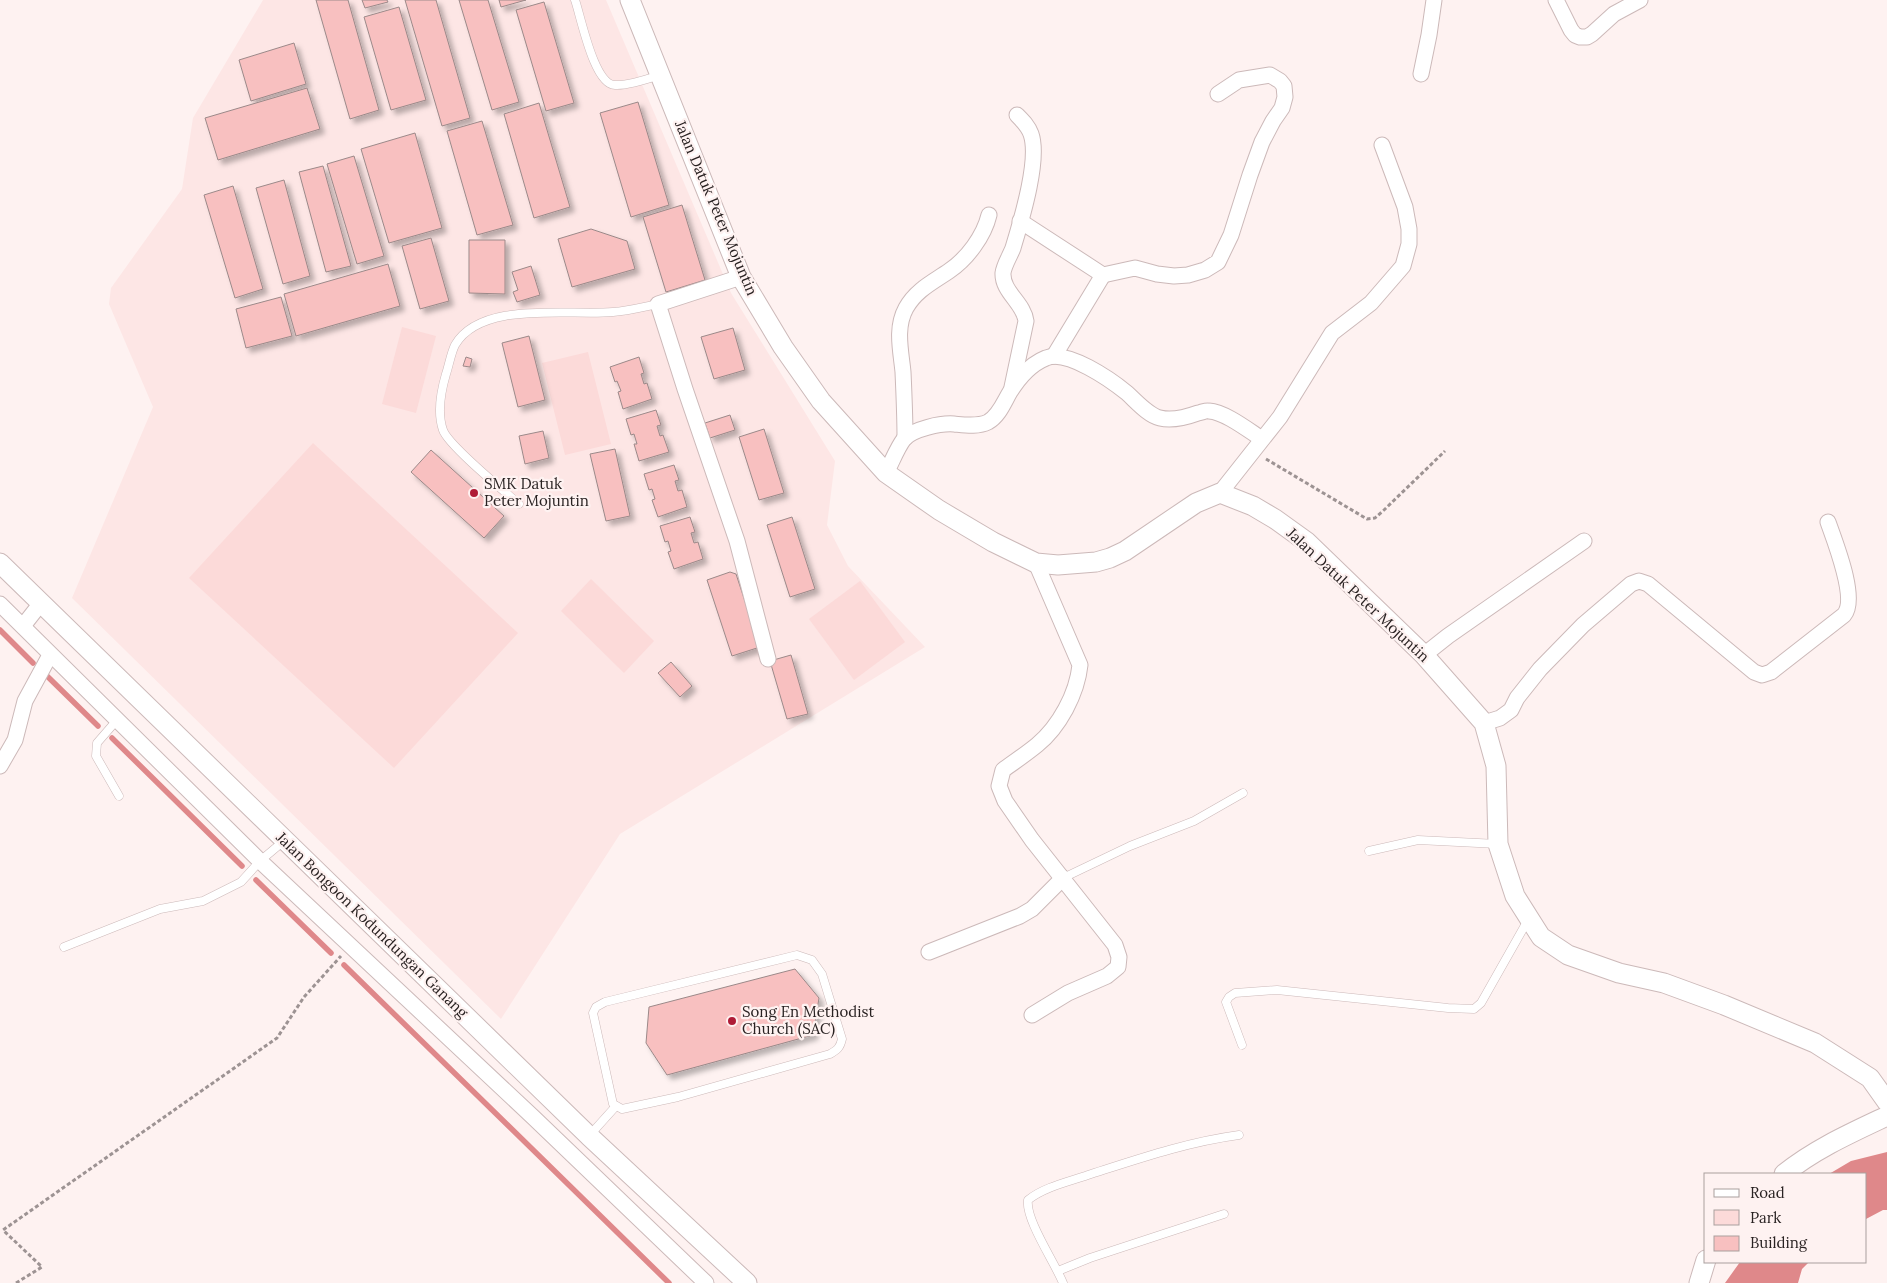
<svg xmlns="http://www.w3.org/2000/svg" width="1887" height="1283" font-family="Lora,serif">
  <defs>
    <filter id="shadow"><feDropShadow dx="4.5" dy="4.5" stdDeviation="2.5" flood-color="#0004"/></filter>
  </defs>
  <rect width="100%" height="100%" fill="#fef2f1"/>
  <polygon fill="#fde6e5" points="263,0 606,0 731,293 835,461 827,525 848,566 925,647 620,834 501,1019 72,598 153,407 109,304 111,288 182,189 193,118"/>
  <g fill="#fcdad9">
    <polygon points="402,327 436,336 416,413 382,404"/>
    <polygon points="588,352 611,444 565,455 542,363"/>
    <polygon points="313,443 518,633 394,768 189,578"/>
    <polygon points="591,579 654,641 624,673 561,611"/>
    <polygon points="860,581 905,642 854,680 809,619"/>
  </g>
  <g fill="#df888a">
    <polygon points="1887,1152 1887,1210 1883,1210 1866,1219 1866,1174 1829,1174 1851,1161"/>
    <polygon points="1740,1262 1809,1262 1802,1269 1798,1283 1725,1283"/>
  </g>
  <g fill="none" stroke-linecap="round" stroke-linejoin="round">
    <g stroke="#df888a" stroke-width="5.5">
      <polyline points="0,630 33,663"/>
      <polyline points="46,675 98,726"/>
      <polyline points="112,738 242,866"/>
      <polyline points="256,880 331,953"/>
      <polyline points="344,965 669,1283"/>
    </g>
  </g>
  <g fill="#f8c0c0" stroke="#9b8989" filter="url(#shadow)">
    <polygon points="316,0 348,0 379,110 350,119"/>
    <polygon points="362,0 387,0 388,2 365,8"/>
    <polygon points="405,0 436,0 470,118 442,126"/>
    <polygon points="459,0 488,0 519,102 492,110"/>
    <polygon points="499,0 526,0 501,7"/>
    <polygon points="544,2 574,103 546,111 516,10"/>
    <polygon points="399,7 426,100 391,110 364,17"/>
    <polygon points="294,43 306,84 251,101 239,60"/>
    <polygon points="307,88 320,129 218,160 205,118"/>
    <polygon points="638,102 669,205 631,217 600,113"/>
    <polygon points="539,103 570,207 534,218 504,114"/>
    <polygon points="482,121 513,225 477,235 447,131"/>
    <polygon points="415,133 442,228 389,243 361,149"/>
    <polygon points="354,156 384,256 357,264 327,164"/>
    <polygon points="323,166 351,266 326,272 299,172"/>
    <polygon points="284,180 310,276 283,284 256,188"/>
    <polygon points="233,186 263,289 235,298 204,195"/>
    <polygon points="682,205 705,280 666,292 643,217"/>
    <polygon points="591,229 627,241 635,269 572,287 558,239"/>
    <polygon points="431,238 449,301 420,309 402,246"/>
    <polygon points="469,240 505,240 505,294 469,293"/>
    <polygon points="388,264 400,306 296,336 284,294"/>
    <polygon points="531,266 540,295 517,302 513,292 518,290 512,272"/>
    <polygon points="281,297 292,336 246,348 236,309"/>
    <polygon points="733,328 745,370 714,379 701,337"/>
    <polygon points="529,336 545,400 518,407 502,343"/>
    <polygon points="466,357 472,359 470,367 463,366"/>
    <polygon points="639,357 644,373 641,374 644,384 647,383 652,399 623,409 618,392 621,391 617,381 615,382 610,367"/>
    <polygon points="656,410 661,425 657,426 660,436 663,435 669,452 639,461 634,444 637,444 634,434 631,435 626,419"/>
    <polygon points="730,415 735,430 710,438 705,423"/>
    <polygon points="764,429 784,493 759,500 739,437"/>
    <polygon points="543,431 549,458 525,464 519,436"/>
    <polygon points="615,449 630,516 606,521 590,454"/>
    <polygon points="431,450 504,516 484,538 411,472"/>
    <polygon points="674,465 679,480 675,481 678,491 682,490 687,507 658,517 652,500 655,499 652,489 649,490 644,474"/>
    <polygon points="690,517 695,532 691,533 694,543 698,542 703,559 674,569 668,552 671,551 668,541 665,542 660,526"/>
    <polygon points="792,517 815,589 790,597 767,525"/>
    <polygon points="730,572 736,574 760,647 732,656 707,580"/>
    <polygon points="791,655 808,714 787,719 770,661"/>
    <polygon points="671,662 692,686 680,697 658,673"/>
    <polygon points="795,969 819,998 813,1035 667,1075 646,1043 649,1007"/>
  </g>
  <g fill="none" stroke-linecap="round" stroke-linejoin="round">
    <defs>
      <g id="service">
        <path d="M 575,0 C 581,17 594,85 615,85 C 627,86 648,79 660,75"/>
        <path d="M 519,504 C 504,491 448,445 443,430 C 437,413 441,391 446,374 C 449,365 451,353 455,345 C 481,300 569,316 613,312 C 628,311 643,307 658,304"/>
        <polyline points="117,720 97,743 96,756 119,796"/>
        <polyline points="1369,851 1418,840 1498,844"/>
        <polyline points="1063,878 1130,846 1194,821 1243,793"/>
        <polyline points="64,947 160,909 203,901 241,882 260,861 285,840"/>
        <path d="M 797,955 L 812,960 L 822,974 L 842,1039 C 840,1048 837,1050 830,1054 L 678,1097 L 622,1109 L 613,1104 L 593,1013 L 596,1007 L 605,1002 Z"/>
        <polyline points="1242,1045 1226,1002 1229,997 1235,993 1277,990 1448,1008 1474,1009 1481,1003 1528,920"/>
        <polyline points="589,1136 616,1106"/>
        <polyline points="1058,1271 1090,1258 1224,1214"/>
        <path d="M 1063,1283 C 1055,1263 1025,1219 1028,1200 C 1044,1187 1068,1182 1088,1175 C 1138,1159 1187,1142 1239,1135"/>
      </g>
      <g id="minor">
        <polyline points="1556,0 1571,30 1575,35 1580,37 1587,37 1592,34 1614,14 1640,0"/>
        <polyline points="1421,74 1429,35 1434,0"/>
        <polyline points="1020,221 1103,275 1135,268 1157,274 1174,276 1188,275 1205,270 1218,262 1231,235 1250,175 1262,142 1273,121 1282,108 1285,97 1284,86 1280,81 1270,75 1239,80 1218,94"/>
        <polyline points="741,277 658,304 685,389 737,541 768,659"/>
        <polyline points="1054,356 1103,275"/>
        <path d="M 1012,387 L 1026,321 C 1024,303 1002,292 1003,273 C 1004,265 1010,256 1013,248 C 1021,221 1040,160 1031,134 C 1028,126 1023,121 1017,115"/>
        <path d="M 905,438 C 905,416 904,394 903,372 C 901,351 895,328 906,308 C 916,290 933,282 949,271 C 967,259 984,236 989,215"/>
        <path d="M 886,473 C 892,462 897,448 904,439 C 913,429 941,423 954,424 C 965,425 978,427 988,422 C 999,416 1004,402 1010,392 C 1018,379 1031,364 1046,358 C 1067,349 1111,380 1127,393 C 1137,402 1148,415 1160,418 C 1172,421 1187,417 1198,413 C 1201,413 1206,410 1209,411 C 1225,412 1248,430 1262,439"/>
        <polyline points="1220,493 1280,417 1332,333 1371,303 1403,266 1409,244 1409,229 1405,207 1382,145"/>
        <polyline points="0,604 260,861 533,1117 706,1283"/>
        <polyline points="23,626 41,603"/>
        <polyline points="1424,655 1448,636 1584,541"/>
        <path d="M 1484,723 L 1500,718 L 1511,710 L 1517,698 L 1540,669 L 1583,625 L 1631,584 L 1639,581 L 1648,584 L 1754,672 L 1762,675 L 1771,672 L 1844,615 C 1858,599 1835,542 1828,522"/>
        <polyline points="0,766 15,740 25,701 50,655"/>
        <polyline points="929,952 1020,916 1032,909 1063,878"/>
        <path d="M 1032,1015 L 1068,993 L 1107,976 L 1118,967 L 1119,957 L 1115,945 L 1032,840 L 1005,801 L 999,786 L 1003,770 C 1014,762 1026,754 1037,745 C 1059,727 1077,694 1080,665 L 1036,563"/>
      </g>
      <g id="tertiary">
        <polyline points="630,0 741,277 783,347 821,401 886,473 939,510 993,542 1036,563 1058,565 1096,562 1110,558 1125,551 1196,503 1220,493 1253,506 1275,519 1307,542 1424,655 1484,723 1496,766 1498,844 1515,896 1541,937 1568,955 1619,973 1664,983 1724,1005 1815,1043 1870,1078 1887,1102"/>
        <polyline points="0,563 589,1136 747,1283"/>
        <path d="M 1784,1174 C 1815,1149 1851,1133 1887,1116"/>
        <polyline points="1699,1283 1706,1260"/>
      </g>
    </defs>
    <use href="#service" stroke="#ccb9b9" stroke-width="9"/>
    <use href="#minor" stroke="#ccb9b9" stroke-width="17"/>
    <use href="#tertiary" stroke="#ccb9b9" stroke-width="21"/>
    <g stroke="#9d9393" stroke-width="3" stroke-dasharray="4 2.5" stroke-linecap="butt">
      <polyline points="1266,459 1367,519 1375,518 1384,510 1445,451"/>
      <polyline points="16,1283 42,1267 3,1230 277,1038 304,997 341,956"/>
    </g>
    <use href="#service" stroke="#fff" stroke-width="8"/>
    <use href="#minor" stroke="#fff" stroke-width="15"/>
    <use href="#tertiary" stroke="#fff" stroke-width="19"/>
  </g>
  <g fill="#af1b36" stroke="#fef2f1" stroke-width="2">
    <circle cx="474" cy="493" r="5"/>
    <circle cx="732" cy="1021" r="5"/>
  </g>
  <g text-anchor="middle" stroke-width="4.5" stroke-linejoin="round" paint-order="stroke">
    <g font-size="15" fill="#292222" stroke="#fef2f1">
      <text transform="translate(716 208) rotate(67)" y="5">Jalan Datuk Peter Mojuntin</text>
      <text transform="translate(1358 595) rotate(43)" y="5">Jalan Datuk Peter Mojuntin</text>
      <text transform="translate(372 925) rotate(44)" y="5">Jalan Bongoon Kodundungan Ganang</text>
    </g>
    <g font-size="15" fill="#292222" stroke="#fef2f1" text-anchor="start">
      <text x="484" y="489">SMK Datuk<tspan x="484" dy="17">Peter Mojuntin</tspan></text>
      <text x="742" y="1017">Song En Methodist<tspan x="742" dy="17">Church (SAC)</tspan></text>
    </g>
  </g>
  <rect x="1704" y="1173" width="162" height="90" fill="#fef2f1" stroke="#a99f9e"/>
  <rect x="1714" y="1189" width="25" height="8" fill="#ffffff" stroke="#a99f9e"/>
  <text x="1750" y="1198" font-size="15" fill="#292222">Road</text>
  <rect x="1714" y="1210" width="25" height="15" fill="#fcdad9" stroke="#a99f9e"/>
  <text x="1750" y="1223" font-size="15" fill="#292222">Park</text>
  <rect x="1714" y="1236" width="25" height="15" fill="#f8c0c0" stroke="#a99f9e"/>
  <text x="1750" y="1248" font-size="15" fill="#292222">Building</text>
</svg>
